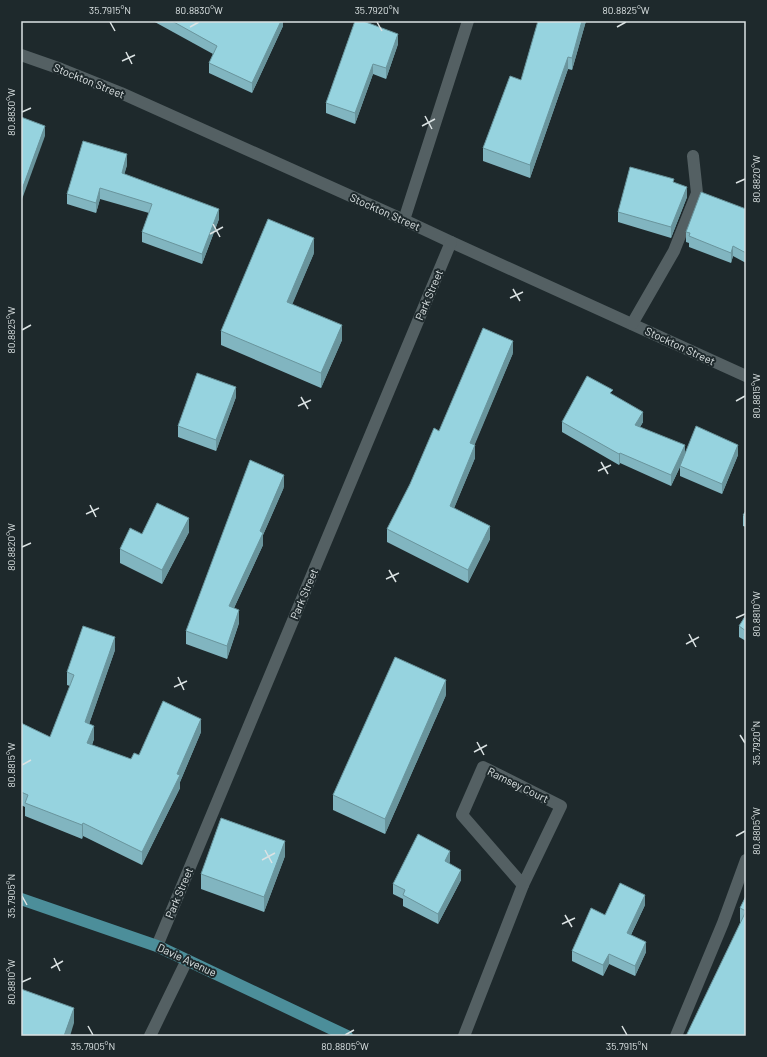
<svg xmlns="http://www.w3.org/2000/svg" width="767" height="1057" font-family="Barlow,sans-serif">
  <rect width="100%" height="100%" fill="#1e292c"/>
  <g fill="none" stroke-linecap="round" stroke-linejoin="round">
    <g stroke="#546063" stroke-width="12">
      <polyline points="21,55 61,69 121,93 404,220 451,242 746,376"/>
      <polyline points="404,220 468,21"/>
      <polyline points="632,324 674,251 697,193 693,156"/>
      <polygon points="483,767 561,806 523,885 462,815"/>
      <polyline points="157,946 451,242"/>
      <polyline points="150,1036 187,960"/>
      <polyline points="464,1036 523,885"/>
      <polyline points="676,1036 723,923 746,860"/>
    </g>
    <polyline stroke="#4c8e9a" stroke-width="12" points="21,899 157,946 347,1036"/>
  </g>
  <g fill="#81b5c0">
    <polygon points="153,21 283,21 283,26 252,93 209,73 209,63 213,54"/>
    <polygon points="355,21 398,44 386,79 373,74 355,124 326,113 326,103"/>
    <polygon points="586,21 572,70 568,69 530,178 483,161 483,148 521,80"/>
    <polygon points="127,165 124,174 219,219 202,264 142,242 142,232 149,213 100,199 96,213 67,204 67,194"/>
    <polygon points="674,182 687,197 671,238 618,222 618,212"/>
    <polygon points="746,209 746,263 733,256 731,263 689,247 689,243 686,242 686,232"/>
    <polygon points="314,253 292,304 342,340 321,388 221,345 221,331"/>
    <polygon points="513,353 474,445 475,458 454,508 490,539 468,583 387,542 387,529 439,431"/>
    <polygon points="613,395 643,422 640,427 685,454 738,455 722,494 680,476 680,467 671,486 620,463 619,465 562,432 562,422"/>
    <polygon points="236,397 216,451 178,437 178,426"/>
    <polygon points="284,487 263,535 263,545 234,608 239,623 227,659 186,644 186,631"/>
    <polygon points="746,511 746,527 743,526 743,515"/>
    <polygon points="189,532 162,584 120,563 120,549 142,534"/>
    <polygon points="746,615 746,641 739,637 739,626"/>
    <polygon points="115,650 89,724 94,739 92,745 131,759 139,755 201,732 180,782 180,788 142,865 83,836 82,839 25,816 25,807 21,805 21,723 50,737 70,686 67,685 67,672"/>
    <polygon points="446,695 385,834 333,810 333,795"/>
    <polygon points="285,856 264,912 201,889 201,874"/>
    <polygon points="450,861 449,864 461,880 438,924 403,906 403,899 393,894 393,884"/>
    <polygon points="746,896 746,1036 740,923 740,908"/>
    <polygon points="645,905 631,935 646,952 635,976 609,964 603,976 572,961 572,951 605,915"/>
  </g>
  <g fill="#69949c">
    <polygon points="281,21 283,21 283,26 252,93 252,83"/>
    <polygon points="582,21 586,21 572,70 572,58"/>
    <polygon points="398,34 398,44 386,79 386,68"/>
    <polygon points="568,57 568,69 530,178 530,165"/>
    <polygon points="373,64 373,74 355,124 355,113"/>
    <polygon points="45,126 45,136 21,202 21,192"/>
    <polygon points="127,154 127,165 122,183 122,173"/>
    <polygon points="687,187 687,197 671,238 671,227"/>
    <polygon points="100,188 100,199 96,213 96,203"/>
    <polygon points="219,209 219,219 202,264 202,254"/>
    <polygon points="314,238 314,253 287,317 287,302"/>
    <polygon points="733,246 733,256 731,263 731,253"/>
    <polygon points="342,325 342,340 321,388 321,373"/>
    <polygon points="513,341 513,353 470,456 470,443"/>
    <polygon points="236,387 236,397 216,451 216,440"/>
    <polygon points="643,412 643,422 635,435 635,425"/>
    <polygon points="475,445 475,458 450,518 450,506"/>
    <polygon points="685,445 685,456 671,486 671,475"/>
    <polygon points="738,445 738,455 722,494 722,484"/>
    <polygon points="620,453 620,463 619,465 619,454"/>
    <polygon points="284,475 284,487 263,535 263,545 229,619 229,606 260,531"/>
    <polygon points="189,518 189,532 162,584 162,570"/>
    <polygon points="490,526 490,539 468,583 468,570"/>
    <polygon points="239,610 239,623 227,659 227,646"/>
    <polygon points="115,637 115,650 85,736 85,722"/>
    <polygon points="446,680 446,695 385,834 385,819"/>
    <polygon points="201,719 201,732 180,782 180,788 142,865 142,852"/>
    <polygon points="94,726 94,739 87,756 87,743"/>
    <polygon points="83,823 83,836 82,839 82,825"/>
    <polygon points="285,841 285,856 264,912 264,897"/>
    <polygon points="450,851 450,861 445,872 445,861"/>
    <polygon points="461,870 461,880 438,924 438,914"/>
    <polygon points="645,895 645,905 627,943 627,933"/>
    <polygon points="646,942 646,952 635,976 635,966"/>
    <polygon points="609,954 609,964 603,976 603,965"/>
    <polygon points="74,1008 74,1023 70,1036 64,1036"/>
  </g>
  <g fill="#96d3df" stroke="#69949c">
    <polygon points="172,21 281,21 252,83 209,63 217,46"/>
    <polygon points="355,21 363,21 398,34 386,68 373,64 355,113 326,103"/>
    <polygon points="538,21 582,21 572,58 568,57 530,165 483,148 510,76 521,80"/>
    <polygon points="21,117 45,126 21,192"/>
    <polygon points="83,141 127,154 122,173 219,209 202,254 142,232 152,204 100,188 96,203 67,194"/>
    <polygon points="630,167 674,179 673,182 687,187 671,227 618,212"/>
    <polygon points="701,192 746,209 746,253 733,246 731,253 689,236 690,233 686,232"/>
    <polygon points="268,219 314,238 287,302 342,325 321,373 221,331"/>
    <polygon points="483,328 513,341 470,443 475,445 450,506 490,526 468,570 387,529 410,484 434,428 439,431"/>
    <polygon points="197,373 236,387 216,440 178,426"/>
    <polygon points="587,376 613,390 610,393 643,412 635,425 685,445 671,475 620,453 619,454 562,422"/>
    <polygon points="696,426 738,445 722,484 680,466"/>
    <polygon points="250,460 284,475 260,531 263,533 229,606 239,610 227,646 186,631"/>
    <polygon points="157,503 189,518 162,570 120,549 130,528 142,534"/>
    <polygon points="746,511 746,517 743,515"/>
    <polygon points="746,615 746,631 739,626"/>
    <polygon points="83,626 115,637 85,722 94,726 87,743 131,759 134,753 139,755 163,701 201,719 177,774 180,775 142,852 83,823 82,825 25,803 28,795 21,792 21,723 50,737 74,675 67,672"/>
    <polygon points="395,657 446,680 385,819 333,795"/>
    <polygon points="221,818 285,841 264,897 201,874"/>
    <polygon points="418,834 450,851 445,861 461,870 438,914 403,895 405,890 393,884"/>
    <polygon points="620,883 645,895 627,933 646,942 635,966 609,954 603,965 572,951 591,908 605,915"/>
    <polygon points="746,896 746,1036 686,1036 746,911 740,908"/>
    <polygon points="21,989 74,1008 64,1036 21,1036"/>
  </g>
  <path fill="none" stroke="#dbe2e3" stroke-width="1.5" d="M 110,22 L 115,31M 377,22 L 382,31M 190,27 L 199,22M 617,27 L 626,22M 126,52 L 132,64M 122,61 L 135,55M 22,112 L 31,108M 425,116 L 432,129M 422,126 L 435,119M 736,183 L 745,179M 213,224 L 220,237M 210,234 L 223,227M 513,289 L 520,301M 510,298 L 523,292M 22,330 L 31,325M 301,397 L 308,409M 736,401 L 745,396M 298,406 L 311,400M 601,462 L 608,474M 598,471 L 611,465M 90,505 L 96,517M 86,514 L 99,508M 22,547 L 31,543M 389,570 L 396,582M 386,579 L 399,573M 736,618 L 745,614M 689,634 L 696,647M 686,644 L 699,637M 178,677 L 184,690M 174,687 L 187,681M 740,735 L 745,743M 477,742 L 484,755M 474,752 L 487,745M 22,765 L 31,760M 736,836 L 745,831M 265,850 L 272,863M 262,860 L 275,853M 22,896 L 27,905M 565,915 L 572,927M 562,924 L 575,918M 54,958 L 60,971M 51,968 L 63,961M 22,982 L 31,978M 88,1026 L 93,1035M 622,1026 L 627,1035M 345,1035 L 354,1030"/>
  <g text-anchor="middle" stroke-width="4" stroke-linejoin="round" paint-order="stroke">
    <g font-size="11" fill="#dbe2e3" stroke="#1e292c">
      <text transform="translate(89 81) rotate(22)" y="4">Stockton Street</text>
      <text transform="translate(385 212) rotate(24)" y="4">Stockton Street</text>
      <text transform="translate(429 295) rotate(-67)" y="4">Park Street</text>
      <text transform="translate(680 346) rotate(25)" y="4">Stockton Street</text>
      <text transform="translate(304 594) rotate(-67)" y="4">Park Street</text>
      <text transform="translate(518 785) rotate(26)" y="4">Ramsey Court</text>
      <text transform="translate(179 893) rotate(-67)" y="4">Park Street</text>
      <text transform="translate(187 960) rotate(25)" y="4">Davie Avenue</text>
    </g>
  </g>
  <rect width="767" height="1057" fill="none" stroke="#1e292c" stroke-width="44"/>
  <rect x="22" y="22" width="723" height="1013" fill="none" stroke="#dbe2e3" stroke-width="1.5"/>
  <g font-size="10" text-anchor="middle" fill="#dbe2e3">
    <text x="110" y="14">35.7915°N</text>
    <text x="199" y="14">80.8830°W</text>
    <text x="377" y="14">35.7920°N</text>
    <text x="626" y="14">80.8825°W</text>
    <text transform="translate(11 112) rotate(-90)" y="4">80.8830°W</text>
    <text transform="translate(756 179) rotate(-90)" y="4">80.8820°W</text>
    <text transform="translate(11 330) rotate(-90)" y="4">80.8825°W</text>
    <text transform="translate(756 396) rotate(-90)" y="4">80.8815°W</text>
    <text transform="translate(11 547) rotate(-90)" y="4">80.8820°W</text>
    <text transform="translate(756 614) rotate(-90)" y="4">80.8810°W</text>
    <text transform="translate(756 743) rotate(-90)" y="4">35.7920°N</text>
    <text transform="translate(11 765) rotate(-90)" y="4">80.8815°W</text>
    <text transform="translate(756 831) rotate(-90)" y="4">80.8805°W</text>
    <text transform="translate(11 896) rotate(-90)" y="4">35.7905°N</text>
    <text transform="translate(11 982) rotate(-90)" y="4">80.8810°W</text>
    <text x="93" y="1050">35.7905°N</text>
    <text x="345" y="1050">80.8805°W</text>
    <text x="627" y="1050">35.7915°N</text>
  </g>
</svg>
